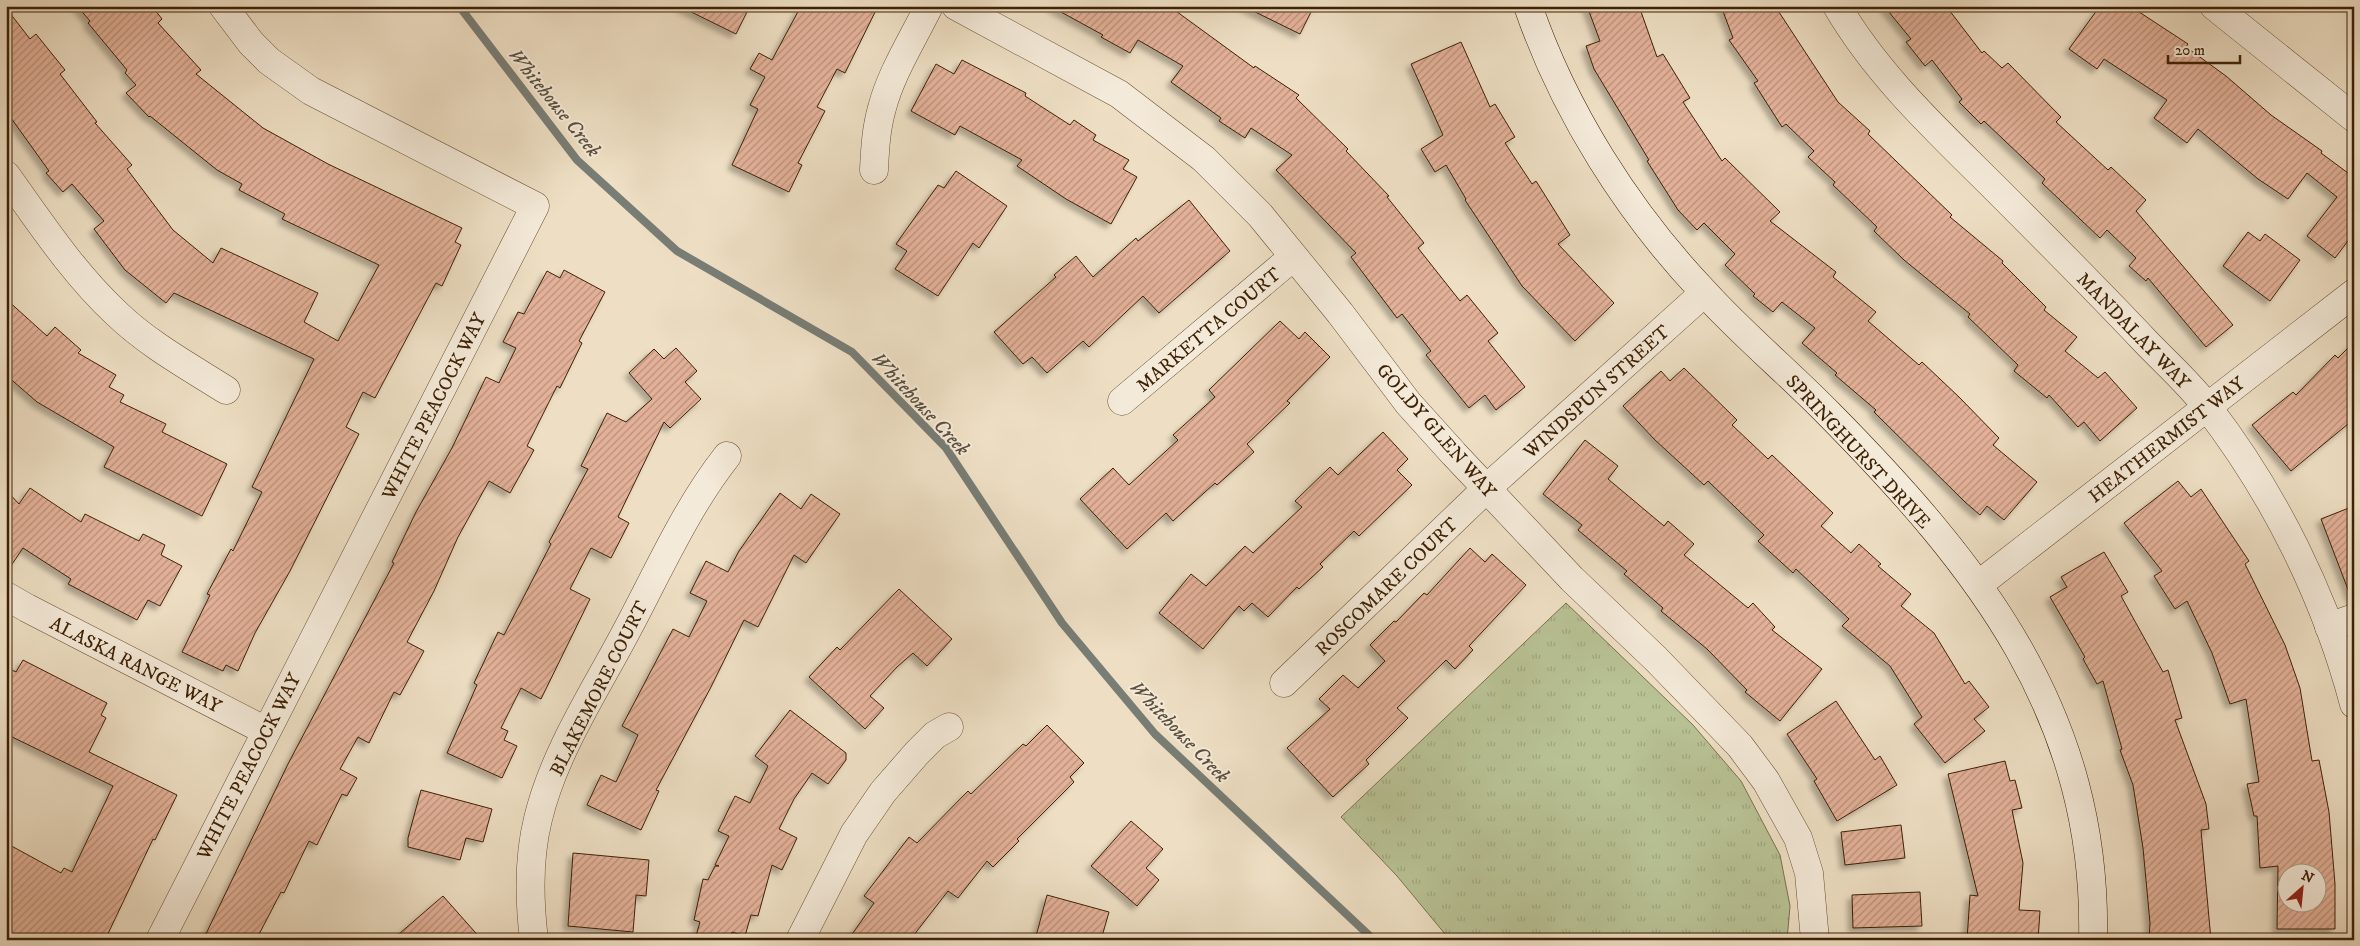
<svg xmlns="http://www.w3.org/2000/svg" width="2360" height="946" font-family="'IM FELL DW Pica',serif">
  <defs>
    <pattern id="park-tufts" width="24" height="20" patternUnits="userSpaceOnUse" patternTransform="scale(1.25)"><rect width="24" height="20" fill="#b8c295"/><path d="M3 7l-1-3M5 7V3M7 7l1-3M15 17l-1-3M17 17v-4M19 17l1-3" fill="none" stroke="#9fa67f"/></pattern>
    <pattern id="building-hatch" width="6" height="6" patternUnits="userSpaceOnUse" patternTransform="scale(1.25)"><rect width="6" height="6" fill="#e3b199"/><path d="M-1 1l2-2M0 6l6-6M5 7l2-2" fill="none" stroke="#b9907b"/></pattern>
    <filter id="shadow"><feDropShadow dx="-4.5" dy="4.5" stdDeviation="2.5" flood-color="#0004"/></filter>
  </defs>
  <rect width="100%" height="100%" fill="#eedfc4"/>
  <filter id="stains"><feTurbulence type="fractalNoise" baseFrequency=".004" numOctaves="4"/><feColorMatrix values="0 0 0 0 .2 0 0 0 0 .09 0 0 0 0 .02 0 0 0 .5 -.17"/></filter>
  <radialGradient id="worn" r=".72"><stop offset=".6" stop-color="#630" stop-opacity="0"/><stop offset="1" stop-color="#630" stop-opacity=".3"/></radialGradient>
  <polygon fill="url(#park-tufts)" stroke="#7b724d" points="1566,603 1693,725 1741,781 1780,855 1790,906 1787,940 1450,940 1397,876 1341,817"/>
  <g fill="none" stroke-linecap="round" stroke-linejoin="round">
    <polyline stroke="#787d75" stroke-width="8" points="459,6 577,160 677,251 852,352 946,448 1062,623 1155,734 1374,940"/>
  </g>
  <g fill="url(#building-hatch)" stroke="#3e2105" fill-rule="evenodd" filter="url(#shadow)">
    <polygon points="77,6 152,6 162,19 158,23 201,70 196,74 263,128 328,164 462,228 455,242 461,245 442,286 436,283 375,398 363,392 346,427 359,434 290,571 255,633 238,671 226,665 223,671 182,652 210,595 207,594 231,549 233,551 262,492 252,487 314,359 174,293 166,303 125,270 94,229 104,221 72,184 63,192 46,173 49,171 6,111 6,8 30,39 36,34 65,70 60,74 97,122 95,123 132,165 127,169 173,230 213,263 221,248 318,293 304,322 338,341 379,265 282,219 285,214 239,190 242,184 217,170 150,116 149,117 126,93 136,85 125,73 127,70 88,23 90,21"/>
    <polygon points="679,6 750,6 736,34"/>
    <polygon points="801,6 878,6 845,73 837,69 817,107 825,111 798,163 802,165 789,192 732,165 758,109 750,105 765,77 750,69 759,53 772,60"/>
    <polygon points="1050,6 1169,6 1254,68 1255,66 1299,95 1296,98 1348,149 1346,151 1389,196 1387,197 1424,243 1418,248 1460,301 1467,295 1498,333 1488,341 1525,387 1496,410 1485,395 1469,408 1426,355 1431,351 1402,314 1397,318 1351,257 1356,253 1276,170 1292,155 1251,128 1245,138 1219,121 1221,118 1171,82 1183,66 1138,40 1130,53 1101,37 1103,35"/>
    <polygon points="1243,6 1314,6 1300,34"/>
    <polygon points="1587,6 1639,6 1657,57 1663,54 1690,98 1683,102 1722,161 1725,158 1780,212 1770,221 1836,272 1833,277 1876,312 1868,321 1919,365 1922,362 1959,397 1999,438 1993,445 2037,482 2004,520 1987,506 1980,515 1965,502 1874,412 1876,410 1835,375 1837,373 1802,343 1815,328 1782,302 1773,312 1753,296 1755,294 1725,265 1735,254 1704,223 1697,230 1678,210 1647,161 1649,160 1594,69 1586,46 1600,41"/>
    <polygon points="1721,6 1775,6 1838,102 1870,131 1868,134 1952,215 1950,217 2003,261 2002,263 2046,307 2044,310 2077,337 2065,351 2098,378 2105,372 2137,408 2100,441 2084,422 2078,427 2049,395 2047,398 2014,371 2018,365 1968,317 1970,314 1904,260 1874,231 1877,227 1833,185 1835,182 1808,157 1814,151 1786,124 1782,127 1754,83 1758,81 1729,40 1733,38"/>
    <polygon points="1884,6 1946,6 1982,53 1984,51 2002,68 2008,63 2061,117 2056,122 2108,170 2111,167 2146,200 2136,211 2233,325 2206,347 2148,278 2146,281 2129,266 2136,258 2107,230 2100,238 2042,183 2045,179 1984,121 1981,124 1959,102 1962,99 1932,60 1925,66 1906,42 1911,39"/>
    <polygon points="2100,6 2130,6 2188,44 2186,47 2226,76 2271,115 2322,151 2321,153 2352,176 2354,174 2354,233 2335,258 2307,236 2337,197 2307,173 2288,199 2258,179 2198,129 2187,143 2154,118 2167,100 2104,59 2097,69 2069,49"/>
    <polygon points="1461,42 1490,107 1495,104 1515,137 1505,143 1532,184 1536,181 1570,235 1558,244 1614,303 1575,341 1522,286 1465,200 1466,199 1446,165 1435,172 1421,149 1443,135 1411,64"/>
    <polygon points="962,60 1026,93 1025,96 1070,125 1074,120 1096,135 1093,140 1129,160 1123,169 1137,177 1111,224 1066,199 1017,166 1022,160 960,126 955,135 911,111 936,64 954,74"/>
    <polygon points="956,171 1007,206 979,248 973,243 938,296 895,269 907,251 896,244 938,185 944,188"/>
    <polygon points="1189,200 1230,251 1159,313 1143,296 1089,347 1083,341 1047,373 1032,357 1023,364 994,332 1056,277 1054,275 1076,256 1093,277 1136,238 1138,241"/>
    <polygon points="2248,232 2260,241 2265,234 2300,260 2270,301 2223,266"/>
    <polygon points="564,270 605,292 579,341 582,343 560,388 557,386 527,446 534,450 510,493 489,481 458,537 434,591 407,642 424,651 400,695 394,692 369,743 358,737 340,769 357,778 347,796 342,794 317,845 309,841 284,893 281,892 256,940 203,940 288,764 394,563 392,562 416,512 452,448 486,377 499,383 516,348 503,342 518,312 524,314 547,271 560,278"/>
    <polygon points="6,299 47,336 55,327 81,350 78,353 116,375 109,387 124,395 120,402 166,424 162,432 227,464 202,516 104,467 114,447 37,402 6,375"/>
    <polygon points="1280,321 1299,339 1305,332 1330,357 1287,401 1290,403 1247,444 1254,452 1217,485 1215,483 1173,521 1166,513 1127,549 1080,499 1113,468 1129,485 1178,440 1173,435 1215,397 1209,390"/>
    <polygon points="2354,342 2354,419 2291,471 2252,425 2293,392 2296,395 2335,355 2338,358"/>
    <polygon points="676,348 697,371 685,382 701,399 670,428 664,422 618,517 629,523 611,558 591,548 570,589 590,599 541,699 521,688 501,728 508,731 504,740 517,746 502,778 447,753 477,685 474,683 498,632 504,635 551,544 549,542 588,469 581,466 607,413 626,422 652,399 629,373 654,349 664,359"/>
    <polygon points="1684,368 1737,420 1732,425 1768,459 1772,455 1833,513 1821,526 1851,553 1859,544 1881,564 1878,566 1911,594 1901,606 1934,633 1965,684 1969,681 1989,707 1974,719 1985,731 1945,763 1914,724 1922,717 1890,666 1842,626 1849,619 1796,569 1793,573 1758,541 1764,535 1708,481 1704,485 1655,440 1623,406 1661,371 1670,381"/>
    <polygon points="1383,432 1408,459 1397,470 1412,485 1359,536 1354,531 1320,564 1323,567 1299,589 1297,587 1268,617 1252,603 1244,611 1239,606 1203,649 1159,613 1191,574 1206,586 1245,546 1253,553 1302,507 1295,501 1330,467 1338,475"/>
    <polygon points="1585,440 1618,466 1608,479 1664,526 1668,521 1694,544 1684,555 1748,608 1753,603 1775,627 1772,630 1822,669 1780,721 1745,692 1747,690 1707,649 1661,611 1663,608 1624,574 1627,571 1578,530 1582,525 1543,494"/>
    <path d="M 2178,481 L 2191,497 L 2201,489 L 2249,561 L 2245,564 L 2285,645 L 2300,688 L 2312,761 L 2319,760 L 2329,812 L 2335,884 L 2335,929 L 2277,929 L 2278,866 L 2260,868 L 2257,816 L 2254,816 L 2247,784 L 2259,782 L 2246,699 L 2230,704 L 2212,653 L 2187,601 L 2175,609 L 2154,576 L 2162,571 L 2124,523 ZM 2288,874 L 2318,874 L 2318,904 L 2288,904 Z"/>
    <polygon points="30,488 81,522 85,514 139,541 143,534 165,545 161,555 182,566 160,606 148,600 137,620 68,584 71,579 23,548 6,573 6,490 19,504"/>
    <polygon points="780,493 801,509 811,494 840,514 806,563 794,555 758,627 744,620 711,687 656,790 659,791 641,830 587,805 601,775 616,782 638,735 622,726 673,629 689,637 707,601 690,593 706,561 728,572 739,551"/>
    <polygon points="2354,506 2354,599 2352,600 2321,519"/>
    <polygon points="1470,548 1485,562 1492,554 1526,585 1469,646 1473,650 1455,669 1446,660 1397,708 1408,718 1366,760 1369,764 1333,797 1287,748 1330,709 1319,699 1343,675 1358,688 1385,661 1370,645 1394,621 1396,622 1424,593 1427,595"/>
    <polygon points="2104,552 2128,592 2121,596 2163,672 2168,670 2182,718 2175,720 2206,804 2209,829 2201,830 2211,940 2149,940 2150,923 2143,848 2133,785 2120,750 2122,749 2103,681 2097,684 2083,659 2085,657 2050,597 2067,587 2061,577"/>
    <polygon points="899,589 952,639 927,666 913,653 897,667 870,696 884,708 865,729 809,677 837,647 840,650"/>
    <polygon points="23,660 107,703 101,715 106,718 89,752 177,795 155,840 153,839 105,940 6,940 6,843 61,873 64,868 72,872 113,786 6,734 6,667 16,672"/>
    <polygon points="1836,701 1875,760 1880,756 1897,785 1837,821 1814,781 1817,779 1787,734"/>
    <polygon points="790,710 846,753 846,760 828,784 812,773 794,799 779,829 797,838 782,870 772,865 758,916 751,915 745,936 732,932 730,940 709,940 696,936 700,922 694,920 703,879 708,880 715,866 719,866 715,865 729,836 718,831 735,796 750,803 768,766 755,756"/>
    <polygon points="1047,725 1084,763 1070,777 1074,782 1017,839 1019,841 993,867 987,861 958,898 948,891 910,940 848,940 874,903 864,896 909,837 917,843 968,791 971,794 1023,744 1026,746"/>
    <polygon points="2005,761 2010,781 2015,780 2022,808 2012,810 2023,863 2019,910 2040,911 2038,940 1967,940 1970,895 1978,896 1948,774"/>
    <polygon points="421,790 492,809 483,842 466,838 460,860 408,847 408,838"/>
    <polygon points="1131,821 1163,849 1146,868 1159,880 1137,906 1091,866"/>
    <polygon points="1901,825 1905,858 1845,865 1841,832"/>
    <polygon points="573,853 649,860 646,896 636,895 633,932 568,926"/>
    <polygon points="1920,892 1922,926 1853,928 1852,895"/>
    <polygon points="1047,895 1109,912 1101,940 1035,940"/>
    <polygon points="443,896 482,940 392,940"/>
  </g>
  <g fill="none" stroke-linecap="round" stroke-linejoin="round">
    <defs>
      <g id="street">
        <polyline points="956,6 1119,94 1204,159 1260,215 1340,313 1408,403 1454,454 1572,579 1656,659 1740,746 1766,781 1798,838 1809,873 1815,940"/>
        <path d="M 1837,6 C 1879,78 1941,134 1999,192 C 2048,241 2097,290 2145,341 C 2166,363 2190,384 2208,408 C 2275,495 2326,598 2354,704"/>
        <polyline points="2214,6 2354,118"/>
        <path d="M 874,170 C 875,149 876,129 882,108 C 891,73 913,39 929,6"/>
        <path d="M 6,175 C 40,222 73,273 116,313 C 148,344 188,366 226,390"/>
        <polyline points="1122,401 1293,257"/>
        <polyline points="1978,585 2354,293"/>
        <polyline points="6,596 27,608 266,731"/>
        <polyline points="2329,627 2354,618"/>
        <polyline points="1284,683 1487,488 1704,293"/>
        <polyline points="160,940 535,206 311,91 269,61 251,43 223,6"/>
        <path d="M 534,940 C 529,899 528,859 538,819 C 554,752 595,691 627,630 C 658,572 686,508 727,456"/>
        <polyline points="800,940 854,834 883,792 917,753 935,735 949,727"/>
      </g>
      <path id="secondary" d="M 1528,6 C 1564,111 1628,212 1704,292 C 1743,335 1788,372 1829,414 C 1979,566 2098,715 2093,940"/>
    </defs>
    <use href="#street" stroke="#6a5035" stroke-width="29"/>
    <use href="#secondary" stroke="#3e2105" stroke-width="29"/>
    <use href="#street" stroke="#f4ead9" stroke-width="28"/>
    <use href="#secondary" stroke="#f4ead9" stroke-width="28"/>
  </g>
  <g text-anchor="middle" stroke-width="4" stroke-linejoin="round" paint-order="stroke">
    <g font-size="19" fill="#3e2105" stroke="#f4ead9">
      <text transform="translate(1208 329) rotate(-40)" y="7">MARKETTA COURT</text>
      <text transform="translate(2134 330) rotate(46)" y="7">MANDALAY WAY</text>
      <text transform="translate(1596 391) rotate(-42)" y="7">WINDSPUN STREET</text>
      <text transform="translate(433 406) rotate(-63)" y="7">WHITE PEACOCK WAY</text>
      <text transform="translate(1437 430) rotate(49)" y="7">GOLDY GLEN WAY</text>
      <text transform="translate(2166 439) rotate(-38)" y="7">HEATHERMIST WAY</text>
      <text transform="translate(1859 451) rotate(47)" y="7">SPRINGHURST DRIVE</text>
      <text transform="translate(1386 586) rotate(-44)" y="7">ROSCOMARE COURT</text>
      <text transform="translate(136 664) rotate(27)" y="7">ALASKA RANGE WAY</text>
      <text transform="translate(598 688) rotate(-63)" y="7">BLAKEMORE COURT</text>
      <text transform="translate(248 766) rotate(-63)" y="7">WHITE PEACOCK WAY</text>
    </g>
    <g font-size="20" font-style="italic" fill="#5b4f3d" stroke="#f4ead9">
      <text transform="translate(555 102) rotate(51)" y="7">Whitehouse Creek</text>
      <text transform="translate(921 403) rotate(47)" y="7">Whitehouse Creek</text>
      <text transform="translate(1180 731) rotate(46)" y="7">Whitehouse Creek</text>
    </g>
  </g>
  <rect width="2360" height="946" fill="none" stroke="#eedfc4" stroke-width="25"/>
  <rect x="8" y="8" width="2345" height="931" fill="none" stroke="#3e2105" stroke-width="2.5"/>
  <rect x="12" y="12" width="2335" height="921" fill="none" stroke="#3e2105"/>
  <g transform="translate(2302 888) rotate(27)"><circle r="24" fill="#f4ead9" stroke="#ab9a84"/>
  <path d="M0-4L9 19L0 12L-9 19Z" fill="#8f2418"/>
  <text y="-8" font-size="14" font-weight="bold" text-anchor="middle" fill="#3e2105">N</text>
  </g>
  <path d="M2168 55v8h72v-8" fill="none" stroke="#3e2105" stroke-width="2.5"/>
  <text x="2175" y="55" font-size="15" fill="#3e2105" stroke="#f4ead9" stroke-width="4" paint-order="stroke">20 m</text>
  <rect width="100%" height="100%" filter="url(#stains)"/>
  <rect width="100%" height="100%" fill="url(#worn)"/>
</svg>
